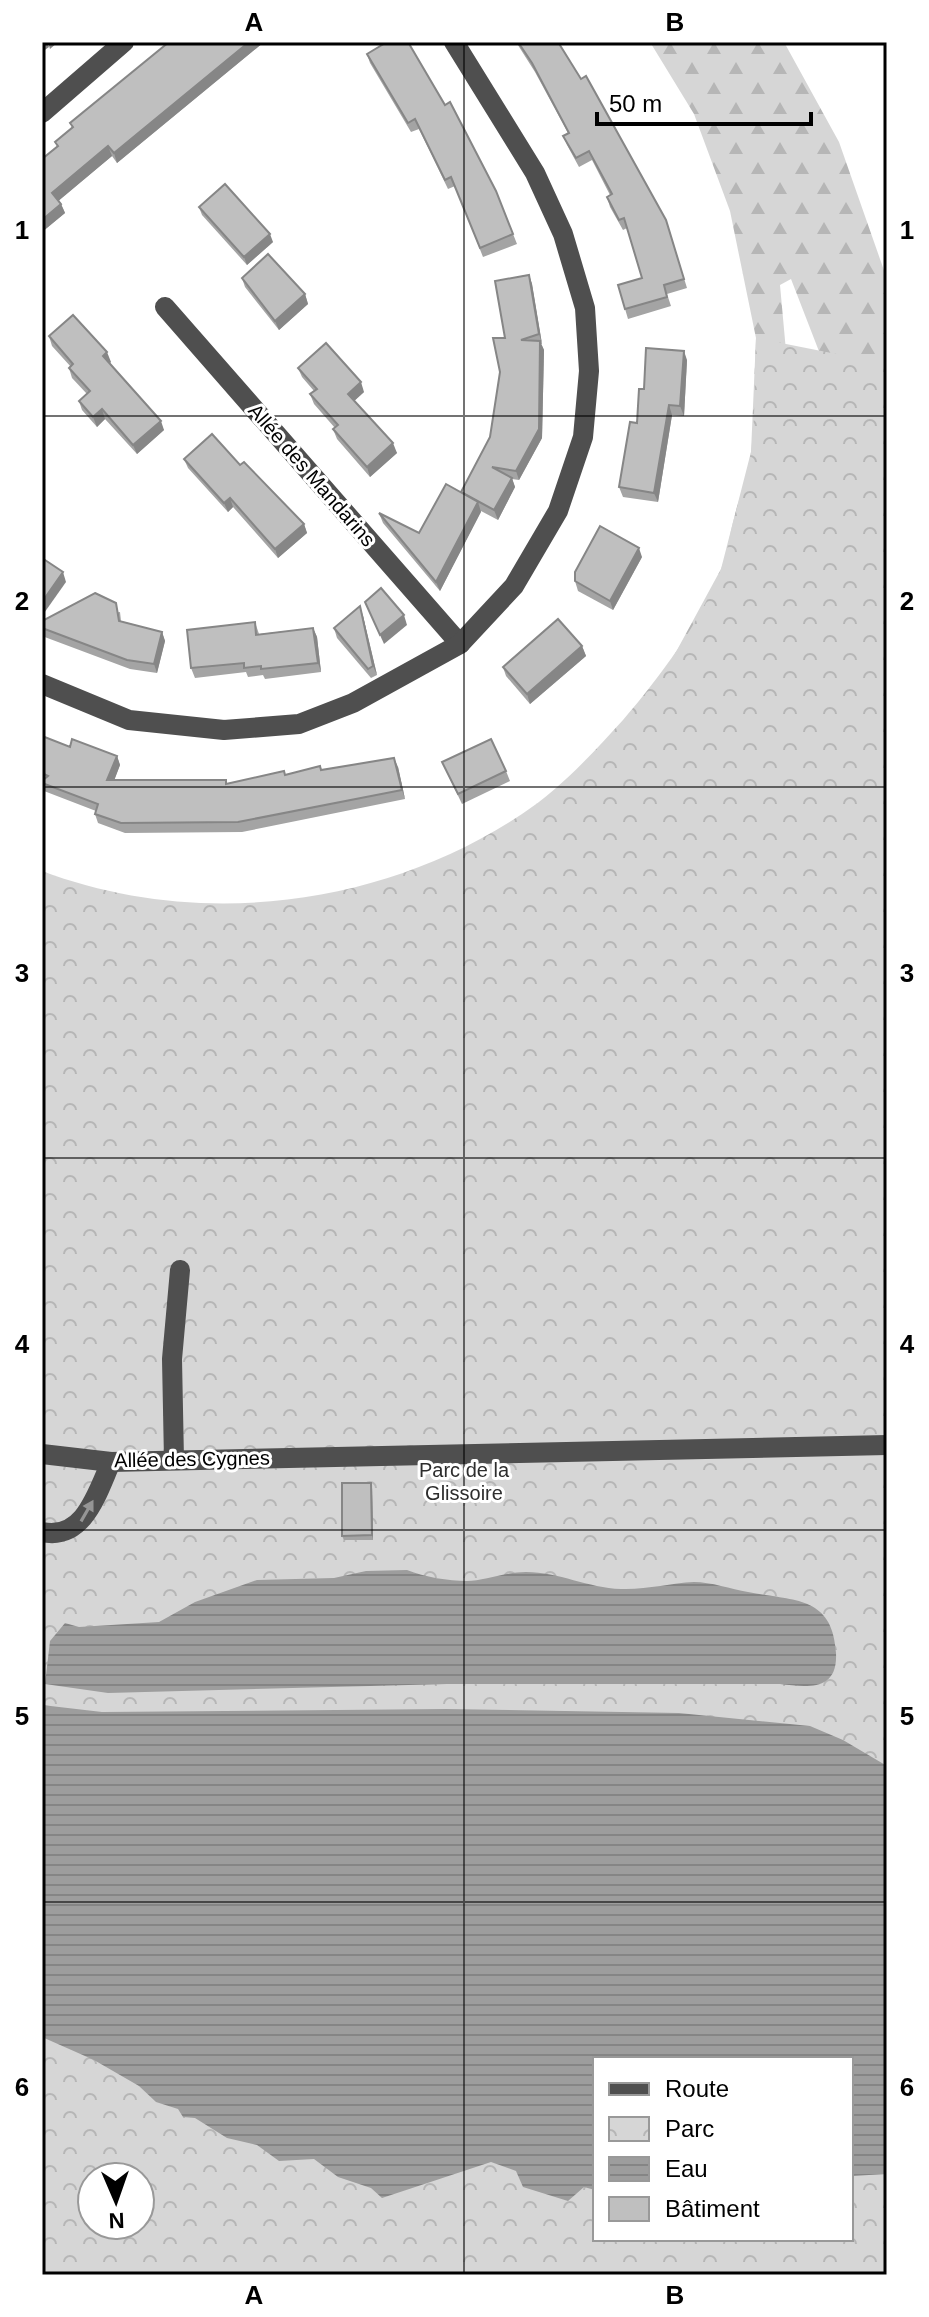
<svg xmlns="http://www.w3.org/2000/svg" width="929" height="2317" font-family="Arial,sans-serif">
  <defs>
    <pattern id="forest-firs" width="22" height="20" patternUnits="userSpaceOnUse" patternTransform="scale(2)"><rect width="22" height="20" fill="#d6d6d6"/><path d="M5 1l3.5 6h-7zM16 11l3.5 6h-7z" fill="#b6b6b6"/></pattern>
    <pattern id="park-crowns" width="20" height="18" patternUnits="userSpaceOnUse" patternTransform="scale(2)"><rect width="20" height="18" fill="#d6d6d6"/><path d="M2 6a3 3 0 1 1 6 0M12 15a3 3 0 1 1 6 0" fill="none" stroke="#b6b6b6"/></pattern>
    <pattern id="water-rules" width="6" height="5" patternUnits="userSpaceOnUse" patternTransform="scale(2)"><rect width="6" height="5" fill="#9d9d9d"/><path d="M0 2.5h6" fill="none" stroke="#858585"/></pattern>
  </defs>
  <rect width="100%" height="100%" fill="#fff"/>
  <polygon fill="url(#forest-firs)" points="650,42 784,42 839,142 887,279 887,527 791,279 780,285 790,395 778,490 664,674 721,569 751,452 756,338 730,211 694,114"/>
  <path fill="url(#park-crowns)" fill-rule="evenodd" d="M 756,338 L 887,364 L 887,2275 L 42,2275 L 42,871 C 199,930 382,907 522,814 C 560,789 592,754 623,720 C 660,677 700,623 721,569 C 727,555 729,538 733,522 C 739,499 747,476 751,452 C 756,415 754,375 756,338 ZM 595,2059 L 851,2059 L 851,2239 L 595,2239 ZM 92,2177 L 140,2177 L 140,2225 L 92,2225 Z"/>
  <g fill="url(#water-rules)">
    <path d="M 407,1570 C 425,1577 448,1581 467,1581 C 483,1581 505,1572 526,1572 C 559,1572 588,1588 621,1589 C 646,1590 670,1583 694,1582 C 711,1582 731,1589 748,1592 C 793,1601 833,1595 836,1653 C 838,1692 806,1687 780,1684 L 447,1684 L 108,1693 L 45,1684 L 50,1641 L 65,1623 L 79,1627 L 159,1622 L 195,1602 L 257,1580 L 334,1578 L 366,1571 Z"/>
    <polygon points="42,1705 102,1712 446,1709 679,1713 810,1726 843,1740 887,1766 887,2174 851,2176 851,2059 595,2059 595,2190 584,2187 568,2201 523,2187 516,2171 491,2162 382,2198 371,2188 338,2177 314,2159 279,2161 257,2145 227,2138 195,2118 183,2117 178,2109 156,2102 139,2086 94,2060 42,2037"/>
  </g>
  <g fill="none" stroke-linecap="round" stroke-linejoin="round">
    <g stroke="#4f4f4f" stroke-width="20">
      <polyline points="42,113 124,42"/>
      <polyline points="165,307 460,644"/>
      <polyline points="42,684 129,720 224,730 299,724 353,703 460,644 514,586 558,511 583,437 589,371 585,308 563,234 535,173 454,42"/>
      <polyline points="42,1454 111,1462 887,1445"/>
      <polyline points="174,1460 172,1359 180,1270"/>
      <path d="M 42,1532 C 84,1541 97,1493 111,1462"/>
    </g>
  </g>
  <g fill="#a4a4a4">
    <polygon points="169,42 264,42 117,163 112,156 59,200 61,204 65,213 42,232 57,147 55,142 72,128 70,123"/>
    <polygon points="516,42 558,42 666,220 687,288 667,294 671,306 628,319 618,285 642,278 627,228 623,230 610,207 607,197 610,195 592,160 579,167 567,145 563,136 568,133 535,72"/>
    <polygon points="367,54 496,191 517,244 483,257 455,186 448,189 419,129 411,132 370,63"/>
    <polygon points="199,207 273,242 247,265 202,215"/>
    <polygon points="529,275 532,284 542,344 541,344 544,350 542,438 519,480 512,479 515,487 498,520 481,511 440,591 383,523 379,513 419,533 461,492 490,437 505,338"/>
    <polygon points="242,278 305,294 308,304 279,330 245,287"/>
    <polygon points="49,336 111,362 110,363 164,430 137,454 105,419 97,427 82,410 79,401 87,394 72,378 69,368 71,367 52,346"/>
    <polygon points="687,360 684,416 672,415 658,502 623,497 619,487 637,423 644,389"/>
    <polygon points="298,368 364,392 354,401 397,453 370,477 337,439 333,429 335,428 314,404 310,394 314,391 302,377"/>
    <polygon points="184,459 240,465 304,524 307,533 278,558 233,507 228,512 188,468"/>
    <polygon points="642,557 613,610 578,591 575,581"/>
    <polygon points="120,612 121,621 162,632 165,641 157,673 130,669 42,636 42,621"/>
    <polygon points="363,616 377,675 371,678 337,638 334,628"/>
    <polygon points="255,622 259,634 313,628 317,637 321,672 265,679 263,675 248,677 246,672 195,678 191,668"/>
    <polygon points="582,646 586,656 530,704 506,676 503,667"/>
    <polygon points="42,736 70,747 117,756 120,765 114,780 226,780 227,784 322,770 398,767 405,799 242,832 125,833 98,823 95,814 96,811 44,791 42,786"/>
    <polygon points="442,762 506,771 510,781 462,804"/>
    <polygon points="371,1483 372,1487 373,1540 344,1540 342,1536"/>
  </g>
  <g fill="#868686">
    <polygon points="42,42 47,42 49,47 42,52"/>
    <polygon points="48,42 58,42 50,49"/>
    <polygon points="249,42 264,42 117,163 114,153"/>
    <polygon points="108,146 112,156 56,203 52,193"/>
    <polygon points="61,204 65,213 42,232 42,220"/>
    <polygon points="270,234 273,242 247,265 244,257"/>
    <polygon points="529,275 532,284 542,344 539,334"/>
    <polygon points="305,294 308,304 279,330 275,321"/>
    <polygon points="540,341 544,350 542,438 519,480 516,471"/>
    <polygon points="684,351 687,360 684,416 680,406"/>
    <polygon points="107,352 111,362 107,365 103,356"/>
    <polygon points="361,382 364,392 352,403 348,394"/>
    <polygon points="669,405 672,415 658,502 654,493"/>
    <polygon points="102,409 105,419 97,427 93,417"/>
    <polygon points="161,421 164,430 137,454 133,445"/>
    <polygon points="393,443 397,453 370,477 367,467"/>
    <polygon points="512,478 515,487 498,520 494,510"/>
    <polygon points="230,498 233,507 228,512 224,503"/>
    <polygon points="478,502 481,512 440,591 436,582"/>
    <polygon points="304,524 307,533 278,558 275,549"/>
    <polygon points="639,548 642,557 613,610 610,601"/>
    <polygon points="63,572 66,582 42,616 42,602"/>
    <polygon points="360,606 363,616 377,675 373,666"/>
    <polygon points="404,615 407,625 384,644 380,635"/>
    <polygon points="313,628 317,637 321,672 318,663"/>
    <polygon points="162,632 165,641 157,673 154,664"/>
    <polygon points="582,646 586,656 530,704 527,694"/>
    <polygon points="117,756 120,765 111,789 107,780"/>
    <polygon points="394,758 398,767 405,799 402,790"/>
    <polygon points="371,1483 372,1487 373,1540 372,1535"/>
  </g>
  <g fill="#bfbfbf" stroke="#868686" stroke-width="2">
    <polygon points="169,42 249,42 114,153 108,146 52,193 61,204 42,220 42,159 58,146 55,142 73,127 70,123"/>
    <polygon points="387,42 408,42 445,105 450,102 496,191 513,234 480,248 451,177 445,180 415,119 408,123 367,54"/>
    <polygon points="518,42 558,42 581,79 586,76 666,220 684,279 664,285 667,297 625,309 618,285 642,278 624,218 619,220 607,197 612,194 589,151 576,158 563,136 569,133 532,63"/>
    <polygon points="225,184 270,234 244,257 199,207"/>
    <polygon points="268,254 305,294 275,321 242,278"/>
    <polygon points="529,275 539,334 521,340 540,341 539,429 516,471 492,467 512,478 494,510 461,492 490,437 500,372 493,338 505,338 495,281"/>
    <polygon points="73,315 107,352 103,356 161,421 133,445 102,409 93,417 79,401 90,391 69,368 73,364 49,336"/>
    <polygon points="326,343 361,382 348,394 393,443 367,467 333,429 338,425 310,394 317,389 298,368"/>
    <polygon points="646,348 684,351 680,406 669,405 654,493 619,487 630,422 637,423 639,389 644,389"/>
    <polygon points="212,434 240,465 244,462 304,524 275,549 230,498 224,503 184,459"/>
    <polygon points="446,484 478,502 436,582 379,513 419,533"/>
    <polygon points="600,526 639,548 610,601 575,581 575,572"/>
    <polygon points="42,558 63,572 42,602"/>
    <polygon points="381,588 404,615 380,635 365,602"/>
    <polygon points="95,593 116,603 119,621 162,632 154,664 127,660 42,628 42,621"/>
    <polygon points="360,606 373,666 368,669 334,628"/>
    <polygon points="558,619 582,646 527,694 503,667"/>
    <polygon points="255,622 256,635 313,628 318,663 261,669 261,666 244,668 244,663 191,668 187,630"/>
    <polygon points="42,736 70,747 72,739 117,756 107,780 226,780 226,784 284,771 285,775 320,766 321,770 394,758 402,790 238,822 121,823 95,814 98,804 42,783 42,781 48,776 42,773"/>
    <polygon points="491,739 506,771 458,794 442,762"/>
    <polygon points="342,1483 371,1483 372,1535 342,1536"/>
  </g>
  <defs><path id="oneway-solid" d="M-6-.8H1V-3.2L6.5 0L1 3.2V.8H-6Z" transform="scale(2)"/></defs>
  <use fill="#959595" href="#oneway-solid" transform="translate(87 1511) rotate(-60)"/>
  <path fill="none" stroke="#000" stroke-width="2" stroke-opacity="0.55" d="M 464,42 L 464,2275M 42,416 L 887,416M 42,787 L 887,787M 42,1158 L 887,1158M 42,1530 L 887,1530M 42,1902 L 887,1902"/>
  <g text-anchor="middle" stroke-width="6" stroke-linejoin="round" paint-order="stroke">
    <g font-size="20" fill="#000" stroke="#fff">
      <text transform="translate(312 475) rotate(49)" y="7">Allée des Mandarins</text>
      <text transform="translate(192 1459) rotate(-1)" y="7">Allée des Cygnes</text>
    </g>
    <g font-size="20" fill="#2d2d2d" stroke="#fff">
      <text x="464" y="1477">Parc de la<tspan x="464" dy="23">Glissoire</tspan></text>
    </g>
  </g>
  <rect width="929" height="2317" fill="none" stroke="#ffffff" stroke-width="88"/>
  <rect x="593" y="2057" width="260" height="184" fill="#ffffff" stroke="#999999" stroke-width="2"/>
  <rect x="609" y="2083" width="40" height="12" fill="#4f4f4f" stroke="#999999" stroke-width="2"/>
  <text x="665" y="2097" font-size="24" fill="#000000">Route</text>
  <rect x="609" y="2117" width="40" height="24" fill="url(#park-crowns)" stroke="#999999" stroke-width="2"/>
  <text x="665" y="2137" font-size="24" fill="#000000">Parc</text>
  <rect x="609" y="2157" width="40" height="24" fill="url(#water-rules)" stroke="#999999" stroke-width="2"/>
  <text x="665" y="2177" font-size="24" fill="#000000">Eau</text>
  <rect x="609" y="2197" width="40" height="24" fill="#bfbfbf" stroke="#999999" stroke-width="2"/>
  <text x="665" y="2217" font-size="24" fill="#000000">Bâtiment</text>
  <g transform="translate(116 2201) rotate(178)"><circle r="38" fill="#ffffff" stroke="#999999" stroke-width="2"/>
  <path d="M0-6L14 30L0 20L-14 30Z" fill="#000000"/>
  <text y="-12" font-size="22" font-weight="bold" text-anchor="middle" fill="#000000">N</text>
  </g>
  <path d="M597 112v12h214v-12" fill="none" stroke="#000000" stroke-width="4"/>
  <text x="609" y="112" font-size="24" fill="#000000" stroke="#ffffff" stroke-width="6" paint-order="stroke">50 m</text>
  <rect x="44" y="44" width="841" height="2229" fill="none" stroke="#000" stroke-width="3"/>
  <g font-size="26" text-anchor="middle" font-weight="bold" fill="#000">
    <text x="254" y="31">A</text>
    <text x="675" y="31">B</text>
    <text x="22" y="239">1</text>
    <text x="907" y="239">1</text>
    <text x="22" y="610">2</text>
    <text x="907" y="610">2</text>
    <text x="22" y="982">3</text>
    <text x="907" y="982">3</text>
    <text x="22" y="1353">4</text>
    <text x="907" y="1353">4</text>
    <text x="22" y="1725">5</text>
    <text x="907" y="1725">5</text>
    <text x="22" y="2096">6</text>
    <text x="907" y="2096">6</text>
    <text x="254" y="2304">A</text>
    <text x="675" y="2304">B</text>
  </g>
</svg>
